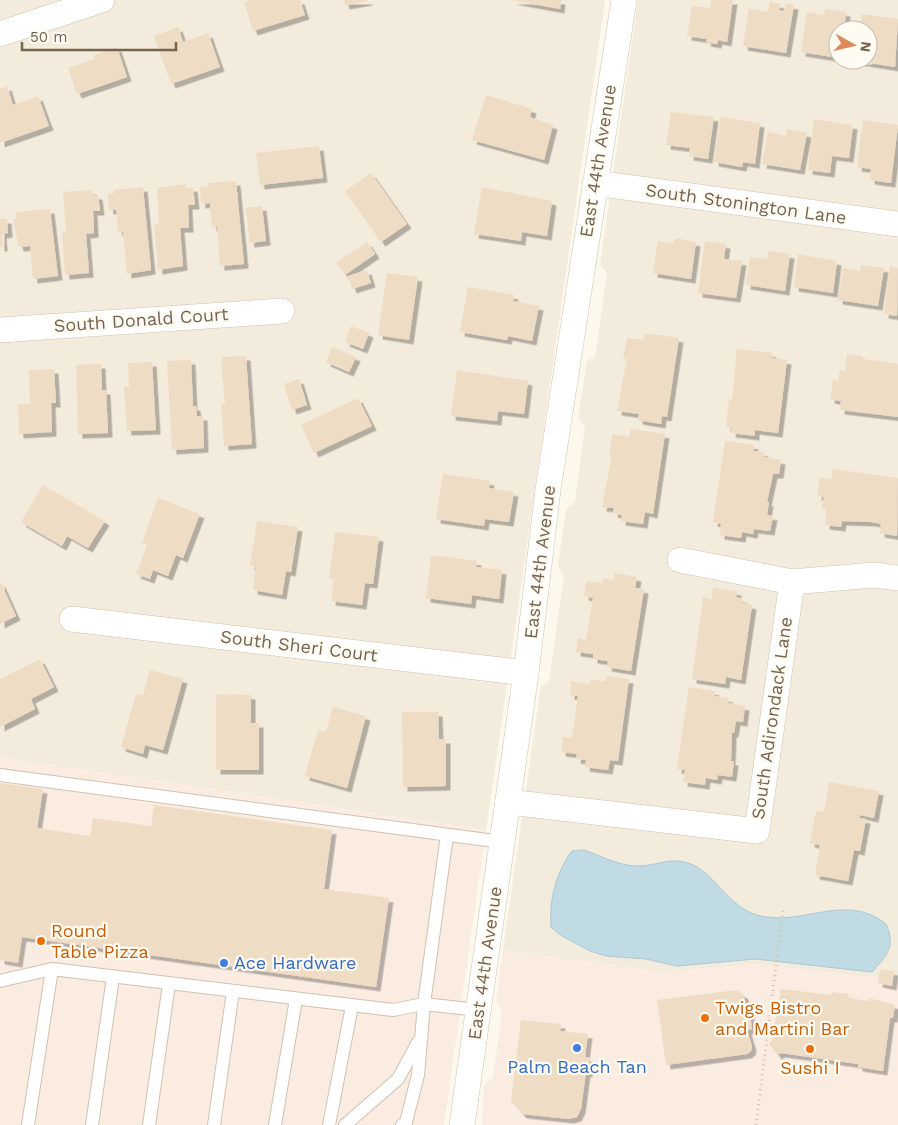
<svg xmlns="http://www.w3.org/2000/svg" width="898" height="1125" font-family="'Work Sans',sans-serif">
  <defs>
    <filter id="shadow"><feDropShadow dx="4.5" dy="4.5" stdDeviation="0" flood-color="#0004"/></filter>
  </defs>
  <rect width="100%" height="100%" fill="#fcf8ec"/>
  <g fill="#f3ebdb" fill-rule="evenodd">
    <polygon points="0,0 605,0 486,830 0,757"/>
    <path d="M 638,0 L 898,0 L 898,980 L 755,964 L 665,972 L 503,950 L 541,686 L 549,682 L 564,575 L 558,566 L 566,510 L 575,502 L 585,426 L 578,419 L 587,361 L 594,357 L 596,353 L 603,301 L 607,273 L 600,265 ZM 838,30 L 868,30 L 868,60 L 838,60 Z"/>
  </g>
  <g fill="#fbece1">
    <polygon points="0,757 486,830 444,1125 0,1125"/>
    <polygon points="503,950 665,972 755,964 898,980 898,1125 482,1125 484,1085 493,1078 502,1011 496,1001"/>
  </g>
  <path fill="#c1dbe5" stroke="#a8c8d6" d="M 584,850 C 602,856 618,866 638,866 C 658,866 670,856 691,864 C 716,875 729,907 757,915 C 801,928 845,891 886,924 C 896,947 887,955 872,972 L 755,959 L 677,966 L 646,959 L 606,956 L 590,951 L 560,935 L 551,927 C 549,900 556,872 572,851 Z"/>
  <g fill="#efdcc5" filter="url(#shadow)">
    <polygon points="251,0 300,0 305,15 253,31 244,2"/>
    <polygon points="344,0 368,0 368,1 345,5"/>
    <polygon points="511,0 561,0 560,9"/>
    <polygon points="711,0 733,0 727,42 718,40 717,44 706,42 707,39 687,36 692,6 710,8"/>
    <polygon points="770,2 780,4 779,10 784,11 786,4 794,5 786,53 743,46 749,9 768,12"/>
    <polygon points="825,9 846,12 844,30 838,30 838,58 801,52 807,12 824,15"/>
    <polygon points="862,14 898,19 895,67 857,61 868,60 868,30 860,30"/>
    <polygon points="178,27 183,42 208,33 220,67 171,84 154,36"/>
    <polygon points="117,47 127,77 77,94 68,68 95,59 94,55"/>
    <polygon points="7,86 13,105 38,96 49,126 0,143 0,89"/>
    <polygon points="486,95 532,109 530,117 553,125 544,160 472,140"/>
    <polygon points="671,112 714,117 708,159 689,156 690,148 666,145"/>
    <polygon points="721,117 760,123 755,164 743,162 742,167 714,162"/>
    <polygon points="814,119 853,125 849,158 832,156 830,173 808,170"/>
    <polygon points="863,120 898,125 891,183 870,180 871,169 857,167"/>
    <polygon points="787,129 807,133 800,170 762,164 768,132 786,136"/>
    <polygon points="319,146 323,178 260,185 256,153"/>
    <polygon points="371,173 407,224 381,242 345,191"/>
    <polygon points="236,181 244,264 220,266 217,226 212,227 210,203 201,204 200,187 208,186 208,183"/>
    <polygon points="186,184 186,188 193,187 195,205 188,205 189,228 180,228 183,266 158,270 154,224 159,223 157,188"/>
    <polygon points="143,187 151,270 127,274 123,232 118,232 116,210 109,210 108,194 114,193 114,190"/>
    <polygon points="482,187 552,201 547,236 522,232 521,241 474,234"/>
    <polygon points="92,190 92,195 98,195 100,211 93,211 94,233 86,234 89,273 65,275 62,233 66,233 63,192"/>
    <polygon points="262,206 266,241 250,243 246,208"/>
    <polygon points="50,209 58,276 33,279 30,246 19,247 13,220 17,219 16,212"/>
    <polygon points="0,219 7,219 8,233 2,234 3,247 0,247"/>
    <polygon points="675,238 696,242 691,279 653,273 658,241 674,244"/>
    <polygon points="705,241 726,244 724,259 742,261 736,298 698,293"/>
    <polygon points="367,242 375,254 345,275 336,263"/>
    <polygon points="768,251 790,254 785,291 746,285 750,257 767,259"/>
    <polygon points="798,254 837,261 833,293 794,287"/>
    <polygon points="861,265 884,268 878,306 838,300 843,268 860,271"/>
    <polygon points="890,266 898,268 897,316 884,314"/>
    <polygon points="367,270 371,283 352,289 348,276"/>
    <polygon points="387,273 418,277 409,340 378,335"/>
    <polygon points="468,287 514,295 513,301 539,306 532,341 508,336 507,340 460,332"/>
    <polygon points="351,326 369,333 363,349 345,342"/>
    <polygon points="645,333 679,338 667,417 662,416 661,424 638,420 639,414 617,411 627,359 623,359 627,338 644,340"/>
    <polygon points="332,347 356,357 349,372 326,362"/>
    <polygon points="737,349 772,353 771,358 787,360 778,433 755,430 755,436 731,433 732,427 726,427 729,399 732,400"/>
    <polygon points="847,354 863,356 863,359 898,364 898,417 840,410 841,401 830,399 833,380 838,381 840,370 845,371"/>
    <polygon points="246,356 252,444 224,446 221,404 225,404 221,357"/>
    <polygon points="191,360 193,406 196,406 197,416 203,416 204,448 172,450 167,361"/>
    <polygon points="152,362 156,430 127,431 124,387 129,387 128,363"/>
    <polygon points="101,364 102,390 106,390 108,433 78,434 76,365"/>
    <polygon points="54,369 56,403 51,403 52,432 19,434 18,404 30,404 29,370"/>
    <polygon points="457,370 528,381 524,414 498,411 497,421 451,416"/>
    <polygon points="299,379 307,405 292,410 284,384"/>
    <polygon points="358,398 372,426 314,453 301,425"/>
    <polygon points="631,429 665,434 653,514 645,512 643,524 621,521 622,515 613,513 614,508 602,507 612,455 609,455 613,434 629,437"/>
    <polygon points="725,441 754,445 753,451 764,452 763,457 781,460 779,474 773,474 767,502 769,502 767,515 773,516 770,531 754,529 753,534 742,532 741,538 720,535 721,524 713,522"/>
    <polygon points="833,469 898,478 897,536 880,533 881,524 871,522 842,521 841,527 825,525 827,510 822,509 824,497 817,496 820,477 832,479"/>
    <polygon points="443,474 490,481 489,488 514,492 509,522 485,519 484,526 436,519"/>
    <polygon points="43,485 105,521 88,548 67,536 62,546 21,522"/>
    <polygon points="158,498 200,514 183,558 176,555 168,576 153,570 150,579 136,574 147,545 142,543"/>
    <polygon points="257,521 298,527 291,572 286,571 282,595 253,590 256,566 250,566"/>
    <polygon points="335,532 379,537 373,584 365,583 362,605 331,601 334,579 329,578"/>
    <polygon points="431,555 477,561 476,567 502,570 499,599 472,595 471,604 426,598"/>
    <polygon points="614,573 637,577 635,588 644,589 631,671 607,667 608,661 593,659 593,654 576,652 578,638 586,640 593,598 584,596 586,581 602,583 603,578 613,580"/>
    <polygon points="0,581 16,616 0,624"/>
    <polygon points="713,588 737,591 736,597 743,599 742,603 752,605 741,680 726,677 725,684 692,679 703,597 712,599"/>
    <polygon points="40,659 54,687 31,699 35,709 0,727 0,679"/>
    <polygon points="150,670 183,679 163,750 145,745 143,754 121,747 136,694 143,696"/>
    <polygon points="606,676 629,679 618,761 610,760 608,770 585,767 586,760 576,759 577,754 561,752 563,737 572,738 578,696 570,695 571,681 589,684 590,679 605,682"/>
    <polygon points="689,687 715,691 714,696 729,698 728,703 745,706 743,722 736,721 734,733 732,733 731,761 734,761 732,777 718,775 717,780 706,778 705,785 683,782 685,770 677,769"/>
    <polygon points="216,694 251,695 251,723 259,723 259,770 216,770"/>
    <polygon points="333,707 366,716 347,788 305,776 318,730 326,732"/>
    <polygon points="402,712 438,712 439,739 446,739 446,786 403,787"/>
    <polygon points="829,782 879,791 874,818 860,815 859,818 866,819 860,851 854,850 848,881 815,875 820,845 810,843 816,811 824,812"/>
    <polygon points="0,783 43,789 37,828 90,836 93,818 151,826 154,805 332,830 324,889 389,898 376,987 22,937 18,963 0,960"/>
    <polygon points="880,969 894,971 892,986 878,983"/>
    <polygon points="781,989 832,995 832,992 849,994 848,998 869,1001 869,998 895,1005 893,1018 890,1018 883,1071 858,1067 858,1064 781,1053 777,1055 769,1043 772,1041"/>
    <polygon points="737,990 744,995 745,1008 749,1007 752,1029 747,1030 752,1046 751,1051 747,1054 666,1065 657,1000"/>
    <polygon points="521,1020 561,1024 560,1031 588,1034 585,1057 590,1058 588,1073 586,1072 581,1109 577,1117 569,1119 522,1114 511,1101"/>
  </g>
  <g fill="none" stroke-linecap="round" stroke-linejoin="round">
    <defs>
      <g id="service">
        <polyline points="0,775 502,842"/>
        <polyline points="0,981 52,969 393,1010 424,1004 447,835"/>
        <polyline points="28,1125 52,969"/>
        <polyline points="92,1125 113,977"/>
        <polyline points="149,1125 169,984"/>
        <polyline points="214,1125 233,991"/>
        <polyline points="275,1125 296,999"/>
        <polyline points="329,1125 352,1006"/>
        <polyline points="345,1125 398,1079 418,1042"/>
        <polyline points="402,1125 406,1122 418,1075 424,1004 478,1010"/>
      </g>
      <g id="minor">
        <polyline points="0,34 102,0"/>
        <polyline points="595,183 898,224"/>
        <polyline points="0,330 282,311"/>
        <polyline points="680,560 792,582"/>
        <polyline points="72,619 526,673"/>
        <polyline points="508,802 757,831 792,582 874,575 898,578"/>
        <polyline points="462,1125 526,673 548,490 624,0"/>
      </g>
    </defs>
    <use href="#service" stroke="#cec2b2" stroke-width="14"/>
    <use href="#minor" stroke="#cec2b2" stroke-width="26"/>
    <polyline stroke="#d5c0a8" stroke-width="3" stroke-dasharray="1 4" stroke-linecap="butt" points="756,1125 783,910"/>
    <use href="#service" stroke="#fff" stroke-width="12"/>
    <use href="#minor" stroke="#fff" stroke-width="25"/>
  </g>
  <g fill="#e8710a" stroke="#fefbf3" stroke-width="2">
    <circle cx="41" cy="941" r="5"/>
    <circle cx="705" cy="1018" r="5"/>
    <circle cx="810" cy="1049" r="5"/>
  </g>
  <g fill="#3f7fe0" stroke="#fefbf3" stroke-width="2">
    <circle cx="224" cy="963" r="5"/>
    <circle cx="577" cy="1048" r="5"/>
  </g>
  <g text-anchor="middle" stroke-width="4.5" stroke-linejoin="round" paint-order="stroke">
    <g font-size="18" fill="#766350" stroke="#fefbf3">
      <text transform="translate(598 161) rotate(-81)" y="6">East 44th Avenue</text>
      <text transform="translate(746 204) rotate(8)" y="6">South Stonington Lane</text>
      <text transform="translate(141 320) rotate(-4)" y="6">South Donald Court</text>
      <text transform="translate(540 562) rotate(-83)" y="6">East 44th Avenue</text>
      <text transform="translate(299 646) rotate(7)" y="6">South Sheri Court</text>
      <text transform="translate(772 718) rotate(-82)" y="6">South Adirondack Lane</text>
      <text transform="translate(485 963) rotate(-82)" y="6">East 44th Avenue</text>
    </g>
    <g font-size="18" fill="#c56008" stroke="#fefbf3" text-anchor="start">
      <text x="51" y="937">Round<tspan x="51" dy="21">Table Pizza</tspan></text>
      <text x="715" y="1014">Twigs Bistro<tspan x="715" dy="21">and Martini Bar</tspan></text>
      <text x="810" y="1074" text-anchor="middle">Sushi I</text>
    </g>
    <g font-size="18" fill="#366cbe" stroke="#fefbf3" text-anchor="start">
      <text x="234" y="969">Ace Hardware</text>
      <text x="577" y="1073" text-anchor="middle">Palm Beach Tan</text>
    </g>
  </g>
  <g transform="translate(853 45) rotate(98)"><circle r="24" fill="#fefbf3" stroke="#c8beb2"/>
  <path d="M0-4L9 19L0 12L-9 19Z" fill="#dc8a5b"/>
  <text y="-8" font-size="14" font-weight="bold" text-anchor="middle" fill="#766350">N</text>
  </g>
  <path d="M22 42v8h154v-8" fill="none" stroke="#766350" stroke-width="2.5"/>
  <text x="30" y="42" font-size="15" fill="#766350" stroke="#fefbf3" stroke-width="4" paint-order="stroke">50 m</text>
</svg>
